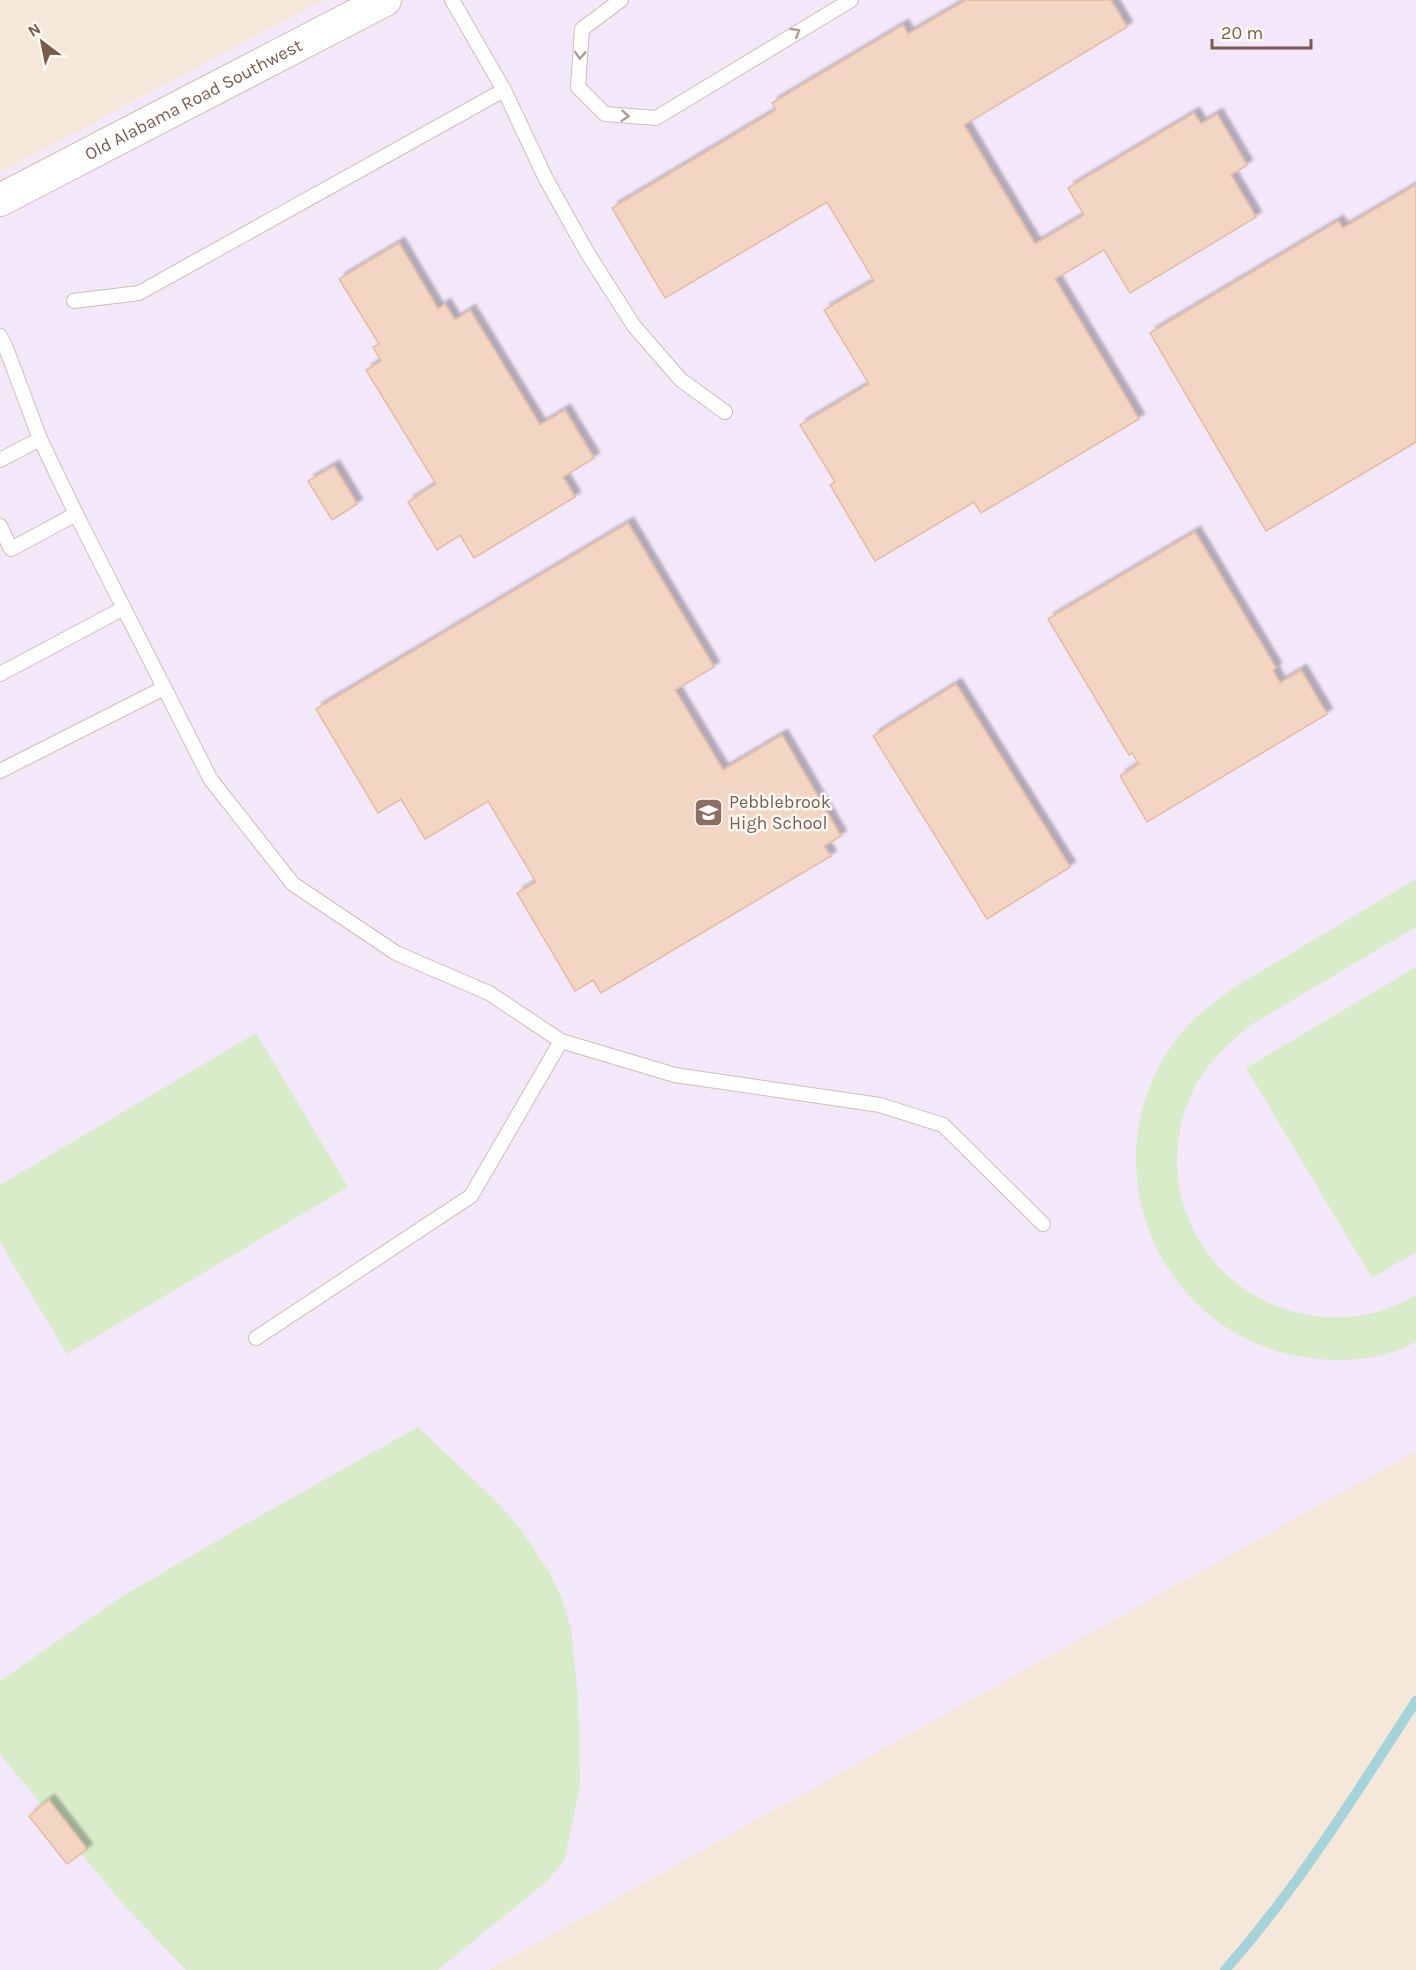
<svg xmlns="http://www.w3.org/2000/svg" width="1416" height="1970" font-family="Karla,sans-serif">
  <defs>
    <filter id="shadow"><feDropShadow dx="5.5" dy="-5.5" stdDeviation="1.5" flood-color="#0004"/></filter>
  </defs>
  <rect width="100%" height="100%" fill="#fdf6ec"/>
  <g fill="#f5e8da">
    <polygon points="0,0 323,0 0,173"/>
    <polygon points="1416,1451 1416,1970 488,1970 1374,1473"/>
  </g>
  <polygon fill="#f3e8fa" points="323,0 1416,0 1416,1451 488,1970 0,1970 0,173"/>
  <g fill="#d8ecc9">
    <path d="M 1416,879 L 1416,927 L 1249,1026 C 1226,1046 1203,1067 1191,1095 C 1141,1211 1233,1331 1357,1316 C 1378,1314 1398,1305 1416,1295 L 1416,1342 C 1385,1359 1345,1363 1310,1358 C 1161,1339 1086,1167 1173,1044 C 1203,1001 1252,977 1295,951 C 1335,927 1376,903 1416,879 Z"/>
    <polygon points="1416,967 1416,1252 1372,1278 1246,1068"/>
    <polygon points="256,1033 348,1187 67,1354 0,1242 0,1185"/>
    <polygon points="418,1427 497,1502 520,1528 549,1572 561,1596 571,1629 578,1697 580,1786 564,1861 546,1882 438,1970 186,1970 121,1902 0,1754 0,1681 118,1599 244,1525"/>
  </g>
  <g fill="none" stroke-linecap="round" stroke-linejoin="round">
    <path stroke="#a5d3da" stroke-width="10" d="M 1225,1970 C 1298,1887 1356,1794 1416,1701"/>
  </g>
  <g fill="#f3d5c3" stroke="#e6bba3" stroke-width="1.5" filter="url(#shadow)">
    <polygon points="966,0 1111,0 1127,27 964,125 1035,244 1084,215 1068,188 1194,113 1201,124 1217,114 1247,165 1231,175 1256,217 1130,293 1104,250 1055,279 1139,419 981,513 974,502 875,561 830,485 835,482 800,425 869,384 824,310 874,281 827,202 665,298 612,208 776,110 772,103 903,25 908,34"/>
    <polygon points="1416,185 1416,442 1266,531 1150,333 1338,221 1343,228"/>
    <polygon points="399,243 438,309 445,304 455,320 470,310 540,425 565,410 594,458 563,477 575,497 474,558 460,535 437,550 408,502 436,484 366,370 381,361 373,347 379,344 339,279"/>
    <polygon points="334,466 357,504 332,520 308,481"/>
    <polygon points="628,523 714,667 675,690 723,770 782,735 841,836 824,846 831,856 601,993 593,980 575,991 517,893 536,882 488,801 425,839 401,799 378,813 316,709"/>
    <polygon points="1195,532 1276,668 1273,670 1280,683 1301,670 1327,714 1147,822 1120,776 1139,764 1132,753 1129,755 1048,619"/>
    <polygon points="956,684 1070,867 987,919 873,736"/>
    <polygon points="49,1800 87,1849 67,1864 29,1816"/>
  </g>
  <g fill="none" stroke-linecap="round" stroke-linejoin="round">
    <defs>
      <g id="service">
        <polyline points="452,0 504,90 546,179 588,254 634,326 681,380 725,412"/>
        <polyline points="621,0 582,29 578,87 605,114 656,118 851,0"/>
        <polyline points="74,301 139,293 504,90"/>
        <polyline points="0,336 6,348 40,439 76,514 211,780 293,884 396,953 489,993 561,1041 675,1075 880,1105 943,1125 1043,1224"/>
        <polyline points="0,460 40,439"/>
        <polyline points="0,526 11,549 76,514"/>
        <polyline points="0,674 124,608"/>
        <polyline points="0,771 164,688"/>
        <polyline points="256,1338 471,1196 561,1041"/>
      </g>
      <g id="tertiary">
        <path id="s1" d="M 0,200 L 385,0"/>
      </g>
    </defs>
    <use href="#service" stroke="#d1beb0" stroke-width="16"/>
    <use href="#tertiary" stroke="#d1beb0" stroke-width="34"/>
    <use href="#service" stroke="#fff" stroke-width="14"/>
    <use href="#tertiary" stroke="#fff" stroke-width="32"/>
  </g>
  <defs><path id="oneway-chevron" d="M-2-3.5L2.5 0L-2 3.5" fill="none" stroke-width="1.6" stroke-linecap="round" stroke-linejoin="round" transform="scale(1.5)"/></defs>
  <g stroke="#af9d94">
    <use href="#oneway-chevron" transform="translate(796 32) rotate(-31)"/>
    <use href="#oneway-chevron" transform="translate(580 55) rotate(94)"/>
    <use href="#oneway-chevron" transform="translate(625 116) rotate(5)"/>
  </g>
  <defs>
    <symbol id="school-square" viewBox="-11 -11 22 22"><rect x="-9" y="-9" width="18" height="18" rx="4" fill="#8d6e63" stroke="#fffaf3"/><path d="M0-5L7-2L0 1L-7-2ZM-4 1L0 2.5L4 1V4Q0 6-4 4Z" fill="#fff"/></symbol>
  </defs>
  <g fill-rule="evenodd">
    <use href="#school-square" x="692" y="796" width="33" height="33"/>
  </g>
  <g text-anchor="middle" stroke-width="5" stroke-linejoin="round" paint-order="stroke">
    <g font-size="18" fill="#7a5c4d" stroke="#fffaf3">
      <text dy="6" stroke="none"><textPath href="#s1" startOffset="218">Old Alabama Road Southwest</textPath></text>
    </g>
    <g font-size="18" fill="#785e54" stroke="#fffaf3" text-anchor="start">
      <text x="729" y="808">Pebblebrook<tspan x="729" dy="21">High School</tspan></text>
    </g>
  </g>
  <g transform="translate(42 42) rotate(328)" stroke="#fffaf3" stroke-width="4.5" paint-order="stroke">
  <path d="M0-4.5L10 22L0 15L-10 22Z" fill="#7a5c4d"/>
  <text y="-9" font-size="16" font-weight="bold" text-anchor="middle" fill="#7a5c4d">N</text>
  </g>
  <path d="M1212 39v9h99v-9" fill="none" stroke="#7a5c4d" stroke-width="3"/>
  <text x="1221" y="39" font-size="18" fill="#7a5c4d" stroke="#fffaf3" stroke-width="4.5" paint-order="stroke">20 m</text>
</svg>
